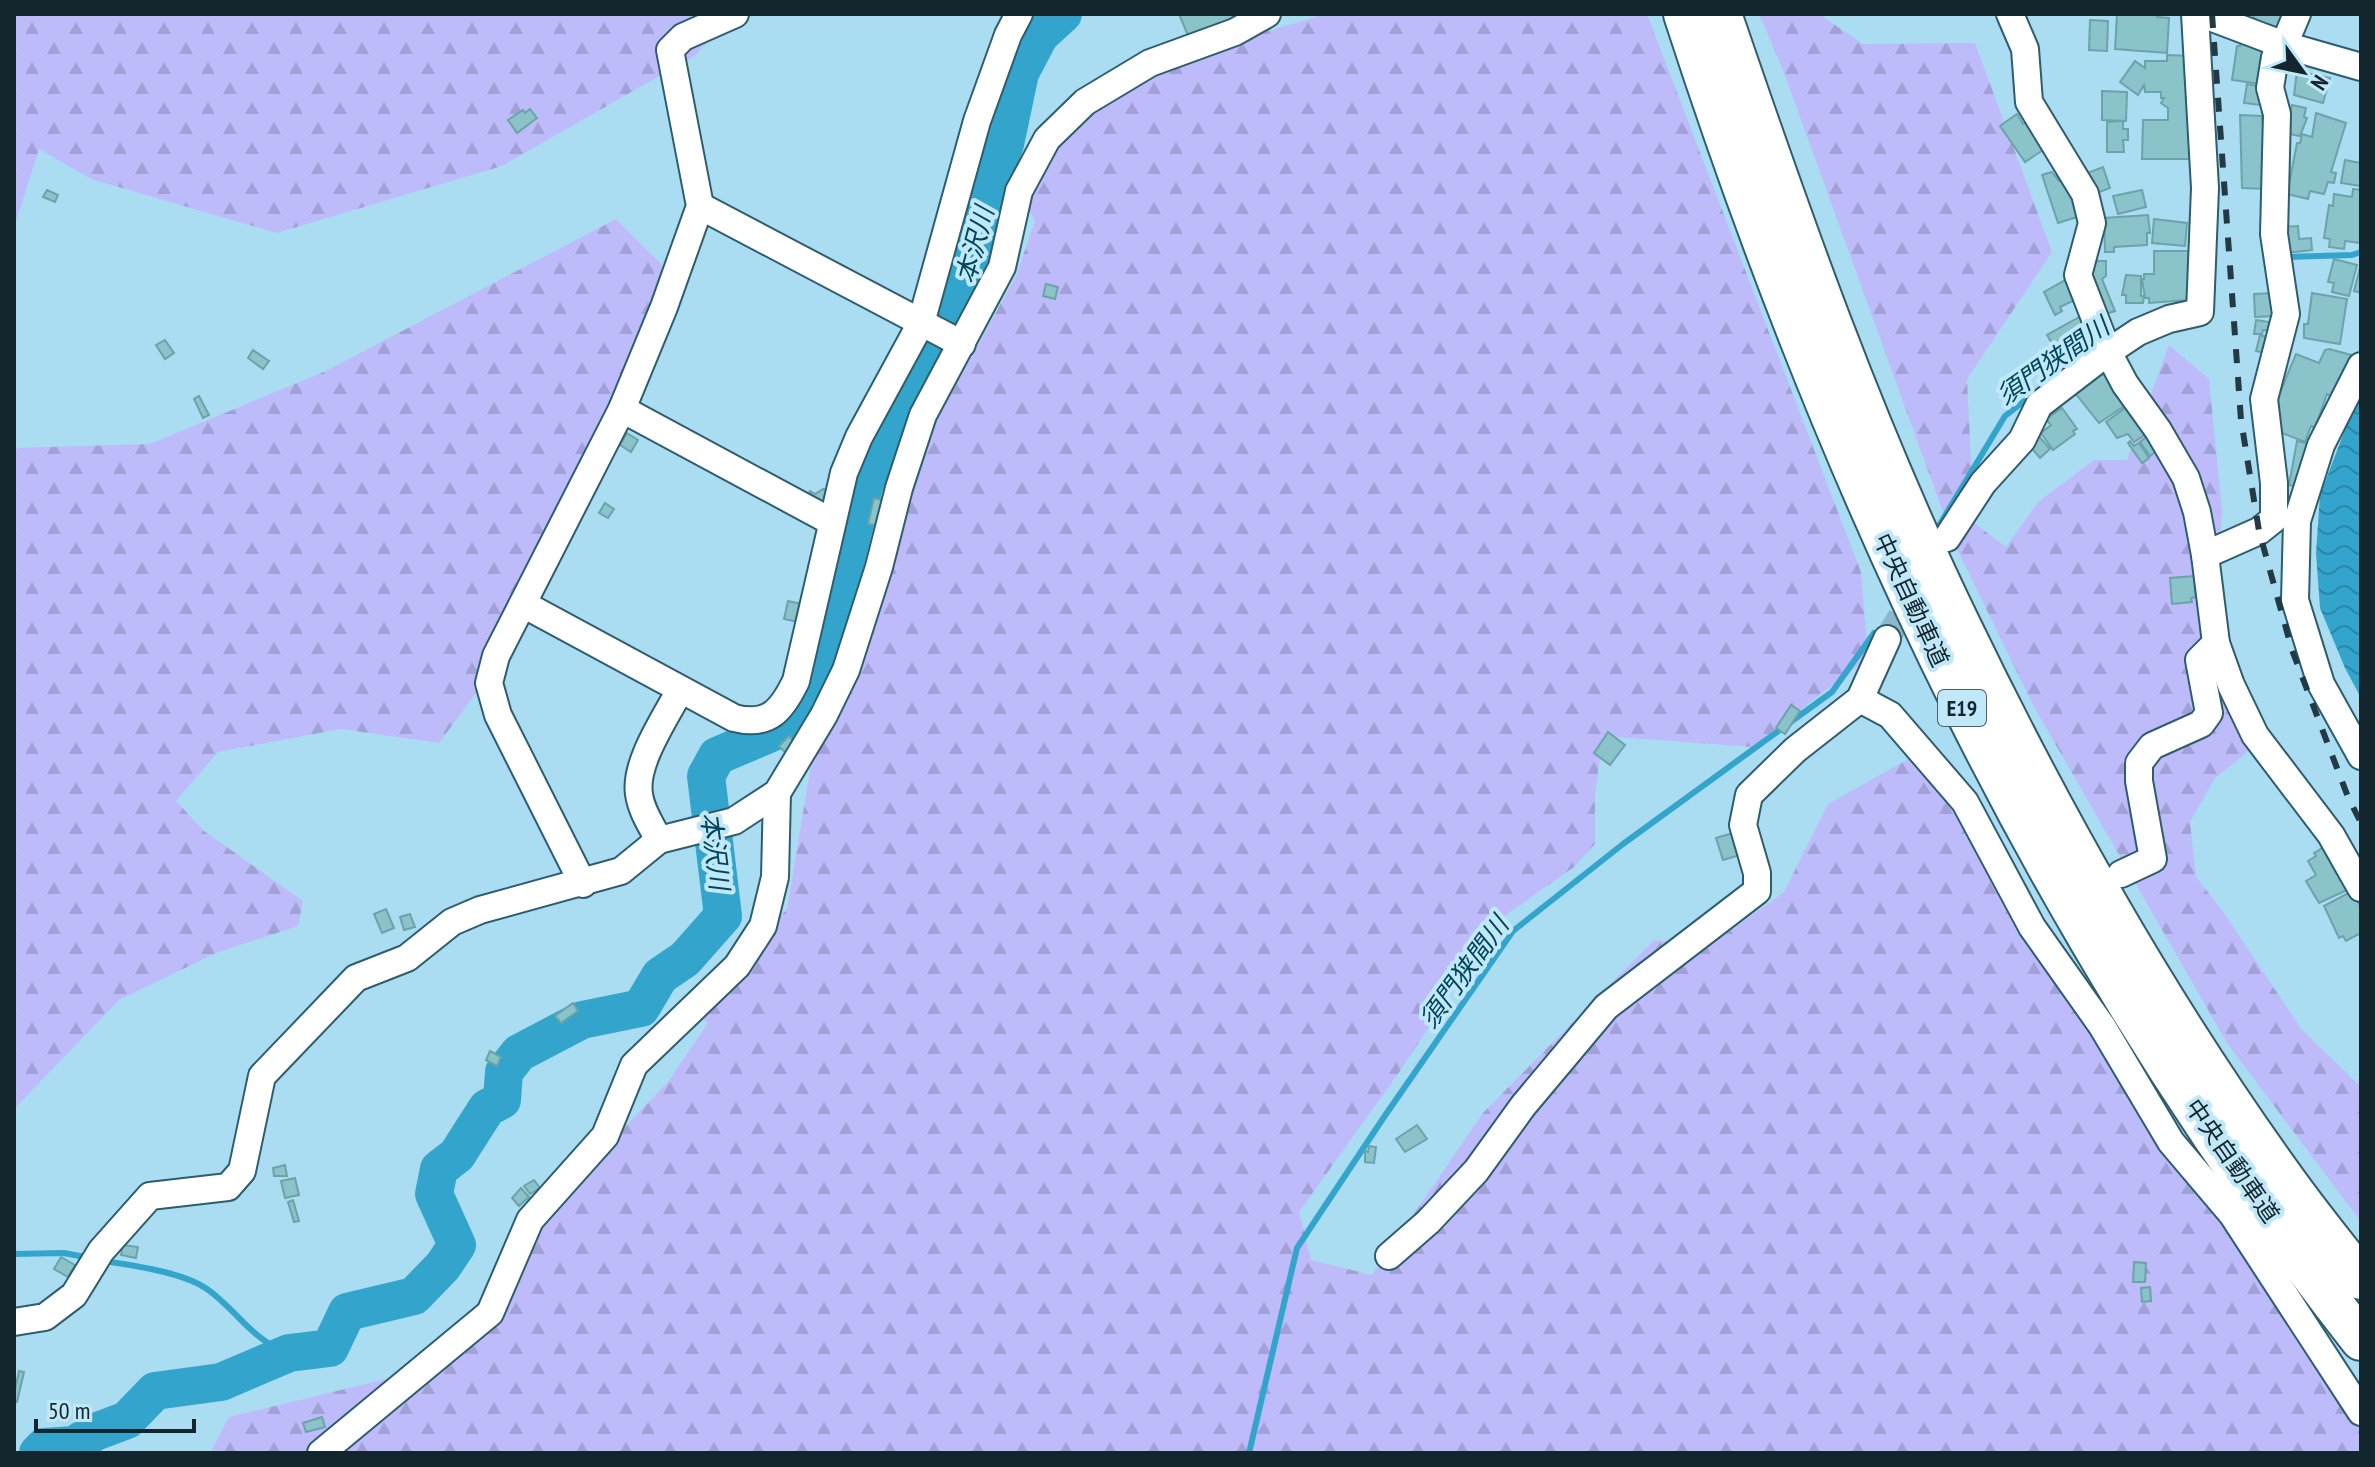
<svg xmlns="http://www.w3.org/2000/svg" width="2375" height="1467" font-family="'PT Sans Narrow','Noto Sans JP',sans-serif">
  <defs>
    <pattern id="forest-firs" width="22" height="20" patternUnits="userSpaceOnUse" patternTransform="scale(2)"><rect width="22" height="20" fill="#bdbbfa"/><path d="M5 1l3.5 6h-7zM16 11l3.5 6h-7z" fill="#a2a1d7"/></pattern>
    <pattern id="water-waves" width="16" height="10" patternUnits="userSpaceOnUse" patternTransform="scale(2)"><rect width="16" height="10" fill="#33a5cc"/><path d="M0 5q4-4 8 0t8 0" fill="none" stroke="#2a86a6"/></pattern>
  </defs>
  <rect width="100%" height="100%" fill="#abddf2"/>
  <g fill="url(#forest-firs)">
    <polygon points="14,14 731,14 696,55 502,166 277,233 91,179 39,149 14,228"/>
    <polygon points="1326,14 1647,14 1861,572 1868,658 1752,747 1603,736 1595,794 1595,844 1574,867 1499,920 1400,1071 1299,1212 1311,1260 1372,1275 1483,1113 1654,940 1709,946 1784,892 1828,804 1912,757 1955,797 2361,1408 2361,1453 210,1453 229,1417 419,1371 523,1271 538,1218 668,1082 708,1023 694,1013 787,909 812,759 830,702 938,418 1016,276 1035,221 1018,187 1044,135 1147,67"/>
    <polygon points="1759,14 1819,14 1863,44 1975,43 2052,252 1967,379 1974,523 2006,547 2038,502 2094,460 2127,460 2169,345 2209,379 2222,510 2216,606 2264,739 2215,778 2190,822 2196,877 2224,913 2302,1030 2361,1087 2361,1222 2227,1043 2033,705 1955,545 1783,70"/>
    <polygon points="616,219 668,271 634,382 491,673 439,743 341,729 218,752 176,801 204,831 303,901 298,926 216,953 119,1000 14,1109 14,448 150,444 326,371"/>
  </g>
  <polygon fill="url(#water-waves)" points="2361,388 2361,698 2345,668 2320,608 2316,553 2320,495"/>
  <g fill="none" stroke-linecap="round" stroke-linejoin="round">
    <g stroke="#33a5cc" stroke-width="6">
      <polyline points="2285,257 2352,255 2361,252"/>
      <polyline points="1940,524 2005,416 2032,395"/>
      <polyline points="14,1254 64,1253 90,1258"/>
      <path d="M 105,1261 C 134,1266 183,1272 207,1289 C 237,1310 252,1341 289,1353"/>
      <polyline points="1249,1453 1297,1248 1384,1117 1513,931 1623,844 1832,692 1874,633"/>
    </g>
    <polyline stroke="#33a5cc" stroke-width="38" points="38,1453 44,1447 74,1445 95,1432 127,1420 155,1391 221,1382 289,1353 330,1348 347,1312 414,1296 443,1266 457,1245 434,1194 439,1169 457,1155 487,1108 502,1100 504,1072 519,1053 582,1020 641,1008 660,976 685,959 723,916 706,776 717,756 771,733 795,715 815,686 864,486 889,423 950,320 964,287 986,198 1005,144 1020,73 1040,35 1063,14"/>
  </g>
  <g fill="#8ac3ca" stroke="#6ba3a9" stroke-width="2">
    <polygon points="1179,14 1245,14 1189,38"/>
    <polygon points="2117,14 2157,14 2157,17 2169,18 2167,53 2115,49"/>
    <polygon points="2254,14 2288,14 2281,28 2253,21"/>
    <polygon points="2090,20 2108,21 2107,51 2089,50"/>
    <polygon points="2240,42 2266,51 2261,84 2232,80 2237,46 2240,46"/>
    <polygon points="2167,55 2190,56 2195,159 2142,159 2143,120 2168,120 2168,108 2161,103 2164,98 2161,98 2161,92 2145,92 2144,85 2138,95 2120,82 2135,61 2145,68 2145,61 2167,61"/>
    <polygon points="2297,71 2330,78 2323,103 2294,95"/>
    <polygon points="2247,84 2263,87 2260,105 2244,103"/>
    <polygon points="2102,91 2127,92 2126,121 2102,120"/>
    <polygon points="2292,105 2306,108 2304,117 2307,118 2300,136 2285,133 2288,108 2291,109"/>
    <polygon points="530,109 537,118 517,133 508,120 523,110 525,113"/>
    <polygon points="2316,113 2346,123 2331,172 2336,173 2334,183 2328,182 2324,194 2310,191 2308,199 2287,194 2297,143 2300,143 2302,134 2312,137"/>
    <polygon points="2017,114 2023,124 2028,121 2046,148 2025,162 2000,126"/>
    <polygon points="2240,115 2262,116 2262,120 2269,120 2266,189 2242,188"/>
    <polygon points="2123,121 2123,129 2128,129 2128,140 2123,140 2124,152 2107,152 2107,122"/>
    <polygon points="2345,160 2361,163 2361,186 2341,183"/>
    <polygon points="2103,167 2110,188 2092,195 2085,174"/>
    <polygon points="2052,172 2059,181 2063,180 2069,184 2080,216 2058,223 2042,175"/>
    <polygon points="2353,189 2361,190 2361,243 2345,241 2344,249 2329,247 2330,239 2324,238 2329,205 2333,206 2334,194 2352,197"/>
    <polygon points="47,190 58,195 55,202 43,197"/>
    <polygon points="2142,190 2146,207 2118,214 2113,196"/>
    <polygon points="2148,215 2150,233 2147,233 2147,245 2114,247 2114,252 2105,252 2104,218"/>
    <polygon points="2154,219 2187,223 2185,246 2152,243"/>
    <polygon points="2298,226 2299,239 2311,238 2312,250 2285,253 2283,227"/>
    <polygon points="2154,251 2191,251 2189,300 2149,303 2149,298 2145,298 2142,279 2144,279 2144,274 2154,274"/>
    <polygon points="2334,259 2357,265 2349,296 2332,292 2334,283 2328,282"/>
    <polygon points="2090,261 2106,261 2106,276 2102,279 2115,311 2102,315 2090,279"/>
    <polygon points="2361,264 2361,293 2354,291"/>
    <polygon points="2126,275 2141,276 2141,296 2144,296 2143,303 2126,303 2126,295 2122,295"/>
    <polygon points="2069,278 2079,298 2060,307 2062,311 2055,315 2044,292"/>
    <polygon points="1046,284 1058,287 1055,299 1043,296"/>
    <polygon points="2274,293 2275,316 2255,317 2254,294"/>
    <polygon points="2312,293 2347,299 2340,344 2304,338 2304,324 2308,324"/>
    <polygon points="2081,316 2098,347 2075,360 2078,365 2068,371 2047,335"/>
    <polygon points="2256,320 2269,322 2268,331 2263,330 2262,334 2254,334"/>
    <polygon points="2260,335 2274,339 2270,354 2256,351"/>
    <polygon points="165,340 174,353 165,359 156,345"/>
    <polygon points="2329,349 2355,356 2336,399 2327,394 2315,428 2311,426 2305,442 2272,429 2272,397 2277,400 2296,354 2319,363 2325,350"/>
    <polygon points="253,350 269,361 263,369 248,358"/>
    <polygon points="2104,373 2126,405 2099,423 2075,393"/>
    <polygon points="199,396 209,415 203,418 194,399"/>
    <polygon points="2129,405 2149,432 2134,442 2128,434 2117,438 2106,422"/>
    <polygon points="2062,408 2077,429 2073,431 2075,434 2053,450 2041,433 2051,425 2046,419"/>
    <polygon points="627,433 638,440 631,452 620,445"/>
    <polygon points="2037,434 2050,449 2040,458 2029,445"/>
    <polygon points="2150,434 2160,448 2150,456 2140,442"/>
    <polygon points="2130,441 2134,446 2139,443 2149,458 2142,463 2128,443"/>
    <polygon points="2297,441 2310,444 2298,487 2289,485"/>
    <polygon points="823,489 828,490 825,501 818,505 807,498 810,491 815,494"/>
    <polygon points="874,498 886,501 879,526 868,524"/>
    <polygon points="605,503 614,509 608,518 599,513"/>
    <polygon points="2194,576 2196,597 2191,598 2192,602 2172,604 2170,578"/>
    <polygon points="788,601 802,604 799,622 784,619"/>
    <polygon points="1791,705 1800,711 1785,734 1776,728"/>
    <polygon points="1608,732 1625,745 1610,765 1594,753"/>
    <polygon points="789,736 796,744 786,753 779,746"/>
    <polygon points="1733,833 1740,855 1723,860 1716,838"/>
    <polygon points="2324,847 2347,890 2319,903 2306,881 2316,875 2308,861 2316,856 2314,853"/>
    <polygon points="2352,891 2361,907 2361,933 2346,941 2343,936 2339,938 2324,906"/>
    <polygon points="386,909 394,928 382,933 374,914"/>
    <polygon points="410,914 415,927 404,930 400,917"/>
    <polygon points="573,1003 578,1011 561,1023 555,1016"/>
    <polygon points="490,1051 501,1057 497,1066 486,1060"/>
    <polygon points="1417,1125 1427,1139 1405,1152 1396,1139"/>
    <polygon points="1369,1146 1376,1147 1374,1163 1365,1162 1365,1151 1368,1152"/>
    <polygon points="285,1165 287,1176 274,1176 273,1168"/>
    <polygon points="295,1178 299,1195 285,1198 281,1181"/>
    <polygon points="534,1180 540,1188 530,1194 524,1186"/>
    <polygon points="521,1188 529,1197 519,1206 512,1198"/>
    <polygon points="293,1200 299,1221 294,1222 288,1202"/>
    <polygon points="123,1245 138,1247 136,1258 121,1255"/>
    <polygon points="61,1257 75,1265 68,1277 54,1269"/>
    <polygon points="2134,1262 2146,1263 2145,1282 2133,1282"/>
    <polygon points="2150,1287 2151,1301 2142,1302 2141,1288"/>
    <polygon points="19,1371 24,1372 17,1402 14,1401 14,1394"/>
    <polygon points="322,1417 325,1427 306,1432 303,1423"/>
  </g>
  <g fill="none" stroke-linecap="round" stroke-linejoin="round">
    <polyline stroke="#8db8cb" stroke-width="26" stroke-dasharray="26 13" stroke-linecap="butt" points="1887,639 1917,590"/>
    <defs>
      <g id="minor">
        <polyline points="2010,14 2025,49 2029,102 2085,194 2092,223 2078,275 2108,352 2125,384 2158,430 2186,478 2197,512 2205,555 2216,643 2231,685 2255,735 2331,835 2361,888"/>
        <polyline points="2202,14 2284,45 2361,67"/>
        <polyline points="700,206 962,344"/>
        <polyline points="2361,366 2321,445 2297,521 2295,600 2321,684 2361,756"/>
        <polyline points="622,409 832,522"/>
        <polyline points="1947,538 1983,483 2022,440 2039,405 2108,352 2138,332 2169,319 2200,312 2205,188 2195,14"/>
        <polyline points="2205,555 2259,531 2274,519 2274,483 2264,399 2286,314 2274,234 2277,114 2270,88 2275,57 2284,45 2297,14"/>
        <path d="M 523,604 L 734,718 C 769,727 782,710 796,681 L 844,473 L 859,437 L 921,323 L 977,121 L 1008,35 L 1019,14"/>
        <polyline points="1860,699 1890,715 1965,802 2032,927 2102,1026 2171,1142 2232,1214 2361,1412"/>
        <path d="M 659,840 C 651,825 641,810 639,794 C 634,763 666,717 680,690"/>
        <polyline points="2121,874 2153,859 2139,781 2139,763 2152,746 2201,724 2209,713 2199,660 2216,643"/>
        <polyline points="583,884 498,715 489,683 496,656 622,409 664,307 700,206 670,50 683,37 735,14"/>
        <polyline points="1389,1256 1428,1222 1476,1171 1523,1106 1606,1007 1757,891 1757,873 1743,825 1749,795 1795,750 1860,699 1887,639"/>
        <polyline points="14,1322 45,1317 74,1295 101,1251 150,1196 228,1187 242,1171 262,1076 356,978 407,958 452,922 480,910 621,871 659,840 734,821 777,793 824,715 846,670 879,567 899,488 923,415 1002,267 1019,191 1047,139 1085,102 1150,63 1235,32 1267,14"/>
        <polyline points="321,1453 490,1313 530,1220 605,1136 634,1065 737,966 763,926 775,877 777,793"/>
      </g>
      <g id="highway">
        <path d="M 1684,14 C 1839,493 2049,942 2361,1340"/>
        <path d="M 1721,14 C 1792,222 1865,430 1961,627 C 2054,820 2161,1009 2287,1183 C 2310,1215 2336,1247 2361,1279"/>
      </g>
    </defs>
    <use href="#minor" stroke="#2d5d6f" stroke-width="30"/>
    <use href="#highway" stroke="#2d5d6f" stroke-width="44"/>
    <use href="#minor" stroke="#fff" stroke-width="26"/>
    <use href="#highway" stroke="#fff" stroke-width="40"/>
    <polyline stroke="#233943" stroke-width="6" stroke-dasharray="14 14" stroke-linecap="butt" points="2212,14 2241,420 2259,531 2292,650 2348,797 2361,823"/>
  </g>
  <g text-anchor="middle" stroke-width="8" stroke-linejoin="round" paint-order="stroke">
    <rect fill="#c0e8f9" stroke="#47606b" stroke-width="2" x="1938" y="690" width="48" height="36" rx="6"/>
    <g font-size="22" font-weight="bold" fill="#13262e">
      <text x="1962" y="716">E19</text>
    </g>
    <g font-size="24" fill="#13262e" stroke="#c0e8f9">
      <text transform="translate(1911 600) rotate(65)" y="8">中央自動車道</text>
      <text transform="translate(2232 1161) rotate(55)" y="8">中央自動車道</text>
    </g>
    <g font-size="26" font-style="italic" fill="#004559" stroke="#c0e8f9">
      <text transform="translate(975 245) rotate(-75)" y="9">本沢川</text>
      <text transform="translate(2053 361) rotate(-35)" y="9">須門狭間川</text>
      <text transform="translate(715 851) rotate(83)" y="9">本沢川</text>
      <text transform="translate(1464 972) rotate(-54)" y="9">須門狭間川</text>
    </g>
  </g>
  <rect width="2375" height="1467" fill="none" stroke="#13262e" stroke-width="32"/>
  <g transform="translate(2303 72) rotate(123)" stroke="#c0e8f9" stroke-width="6" paint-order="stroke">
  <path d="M0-6L14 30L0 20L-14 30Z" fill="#13262e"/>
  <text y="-12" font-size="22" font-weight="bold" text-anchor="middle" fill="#13262e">N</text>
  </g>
  <path d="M36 1419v12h158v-12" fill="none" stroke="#13262e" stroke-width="4"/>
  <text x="48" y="1419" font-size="24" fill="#13262e" stroke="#c0e8f9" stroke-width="6" paint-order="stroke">50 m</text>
</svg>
